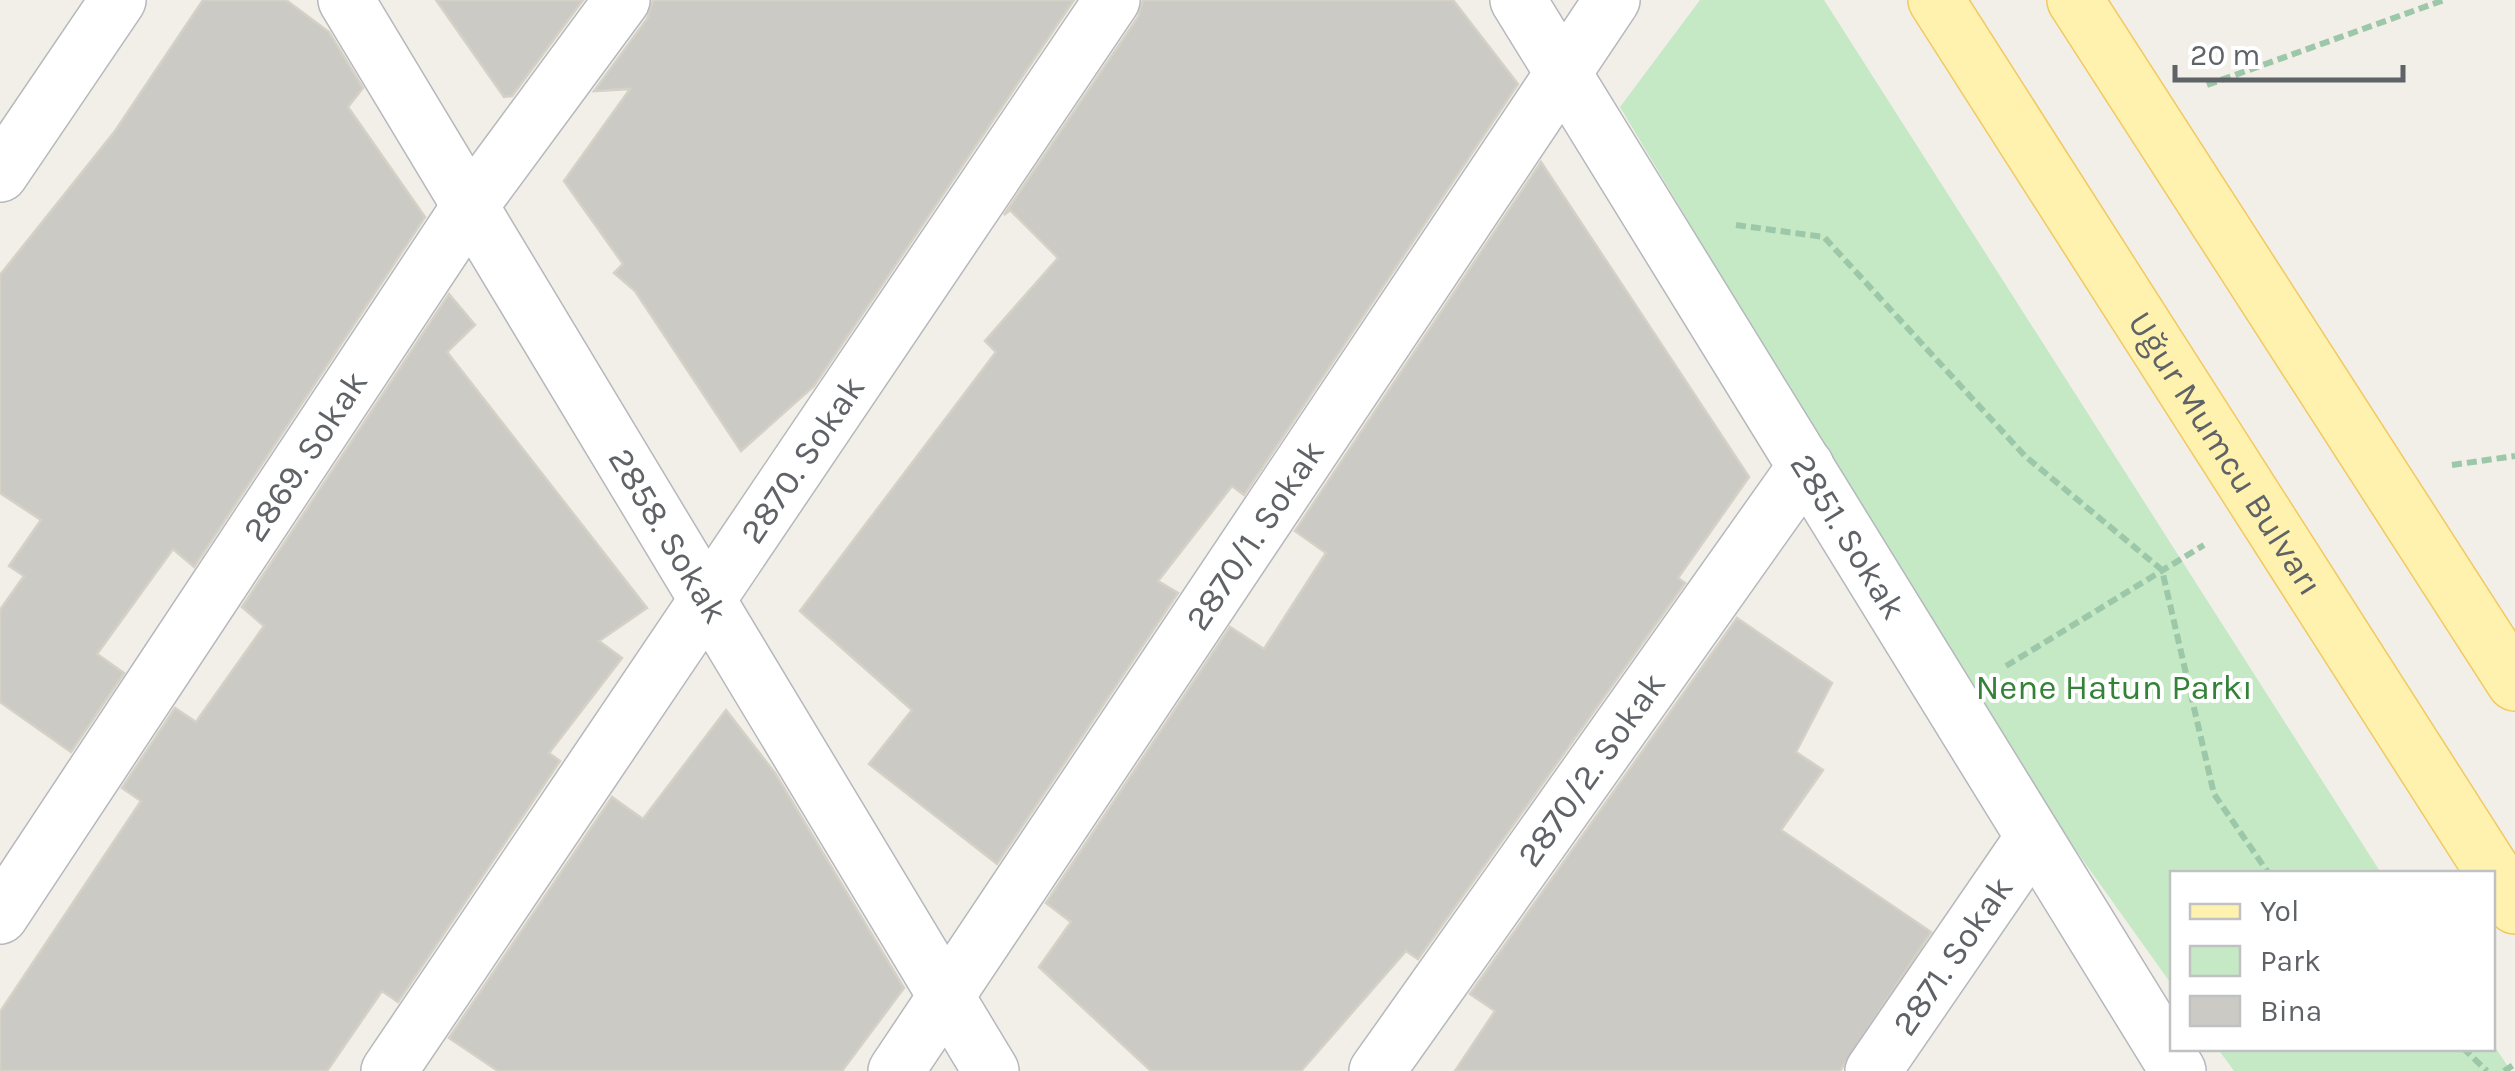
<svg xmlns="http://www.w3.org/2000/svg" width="2515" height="1071" font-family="Karla,sans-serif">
  <rect width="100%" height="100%" fill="#f1efe8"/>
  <g fill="#c5e8c5">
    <polygon points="1700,0 1824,0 2381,873 2172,874 2172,985 2005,751 1620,107"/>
    <polygon points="2493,1044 2511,1071 2234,1071 2218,1049 2492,1048"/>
  </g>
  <g fill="#cccac5" stroke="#d6d1c6" stroke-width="2.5">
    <polygon points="203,0 286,0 329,32 363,88 348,107 425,217 194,567 173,549 97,654 124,673 71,752 0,702 0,610 24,576 9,566 41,520 0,493 0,275 115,131"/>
    <polygon points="436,0 583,0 512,96 504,97"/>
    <polygon points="653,0 1074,0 814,386 741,451 635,291 614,273 623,264 564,181 630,89 594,91 647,19"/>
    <polygon points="1143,0 1453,0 1518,84 1244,495 1232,486 1158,581 1178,593 997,864 869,764 912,710 800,611 996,352 985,341 1058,258 1010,210 1004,215 1138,17"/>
    <polygon points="1541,162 1749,477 1678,578 1685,583 1418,959 1406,951 1301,1071 1151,1071 1039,967 1071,922 1046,903 1230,627 1264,649 1326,553 1295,531"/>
    <polygon points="449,294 475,325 447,352 647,608 599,641 622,658 549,753 560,761 398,1002 382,991 327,1071 0,1071 0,1012 141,801 122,788 175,708 196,722 264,626 242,607"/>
    <polygon points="1737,618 1832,683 1796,752 1823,770 1781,830 1931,932 1840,1071 1455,1071 1495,1011 1470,994"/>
    <polygon points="726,710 775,773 904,988 842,1071 498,1071 449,1038 612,797 643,819"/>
  </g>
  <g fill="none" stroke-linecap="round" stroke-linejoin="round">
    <defs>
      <g id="minor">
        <path id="s1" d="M 1518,0 L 2178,1071"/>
        <polyline points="0,174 118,0"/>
        <path id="s2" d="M 0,916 L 470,206 L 622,0"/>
        <path id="s3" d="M 389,1071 L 1112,0"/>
        <path id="s4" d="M 896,1071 L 1612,0"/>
        <path id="s5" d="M 1377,1071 L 1806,466"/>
        <path id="s6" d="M 1873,1071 L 2033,838"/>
      </g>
      <g id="tertiary">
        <path id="s7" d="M 346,0 L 991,1071"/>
      </g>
      <g id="primary">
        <path id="s8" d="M 1936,0 L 2515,906"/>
        <polyline points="2075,0 2515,683"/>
      </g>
    </defs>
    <use href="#minor" stroke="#b5b8bc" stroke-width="58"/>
    <use href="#tertiary" stroke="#b5b8bc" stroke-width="58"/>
    <use href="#primary" stroke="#f2c960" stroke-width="58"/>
    <g stroke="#9cc7a9" stroke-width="6" stroke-dasharray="10 5" stroke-linecap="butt">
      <polyline points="2207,85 2444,0"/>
      <polyline points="1736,225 1824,237 2025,456 2162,570 2214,794 2269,874"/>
      <polyline points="2452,465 2515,456"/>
      <polyline points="2006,666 2204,545"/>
      <polyline points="2463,1048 2487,1071"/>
      <polyline points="2504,1071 2515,1064"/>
    </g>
    <use href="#minor" stroke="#fff" stroke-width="55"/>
    <use href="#tertiary" stroke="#fff" stroke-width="55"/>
    <use href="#primary" stroke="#fff2af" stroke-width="55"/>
  </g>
  <g text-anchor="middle" stroke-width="8" stroke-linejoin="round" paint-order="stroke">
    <g font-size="35" fill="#5f6368" stroke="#fff">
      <text dy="12" stroke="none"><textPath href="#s8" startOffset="538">Uğur Mumcu Bulvarı</textPath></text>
      <text dy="12" stroke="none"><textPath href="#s2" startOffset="552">2869. Sokak</textPath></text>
      <text dy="12" stroke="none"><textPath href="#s3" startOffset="738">2870. Sokak</textPath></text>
      <text dy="12" stroke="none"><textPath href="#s7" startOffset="625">2858. Sokak</textPath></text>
      <text dy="12" stroke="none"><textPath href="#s1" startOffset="630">2851. Sokak</textPath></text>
      <text dy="12" stroke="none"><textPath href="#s4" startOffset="645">2870/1. Sokak</textPath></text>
      <text dy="12" stroke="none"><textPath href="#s5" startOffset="370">2870/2. Sokak</textPath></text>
      <text dy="12" stroke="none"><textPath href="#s6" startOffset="140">2871. Sokak</textPath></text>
    </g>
    <g font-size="35" fill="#348238" stroke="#fff">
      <text x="2114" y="699">Nene Hatun Parkı</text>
    </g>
  </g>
  <rect x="2170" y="871" width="325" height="180" fill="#ffffff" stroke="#bfc1c3" stroke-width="2.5"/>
  <rect x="2190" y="904" width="50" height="15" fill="#fff2af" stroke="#bfc1c3" stroke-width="2.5"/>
  <text x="2260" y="921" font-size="30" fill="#5f6368">Yol</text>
  <rect x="2190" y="946" width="50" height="30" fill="#c5e8c5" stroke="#bfc1c3" stroke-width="2.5"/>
  <text x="2260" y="971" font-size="30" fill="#5f6368">Park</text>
  <rect x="2190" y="996" width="50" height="30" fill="#cccac5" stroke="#bfc1c3" stroke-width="2.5"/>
  <text x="2260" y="1021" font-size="30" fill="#5f6368">Bina</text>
  <path d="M2175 65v15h228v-15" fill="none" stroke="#5f6368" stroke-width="5"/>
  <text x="2190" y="65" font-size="30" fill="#5f6368" stroke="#ffffff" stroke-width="8" paint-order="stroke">20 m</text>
</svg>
